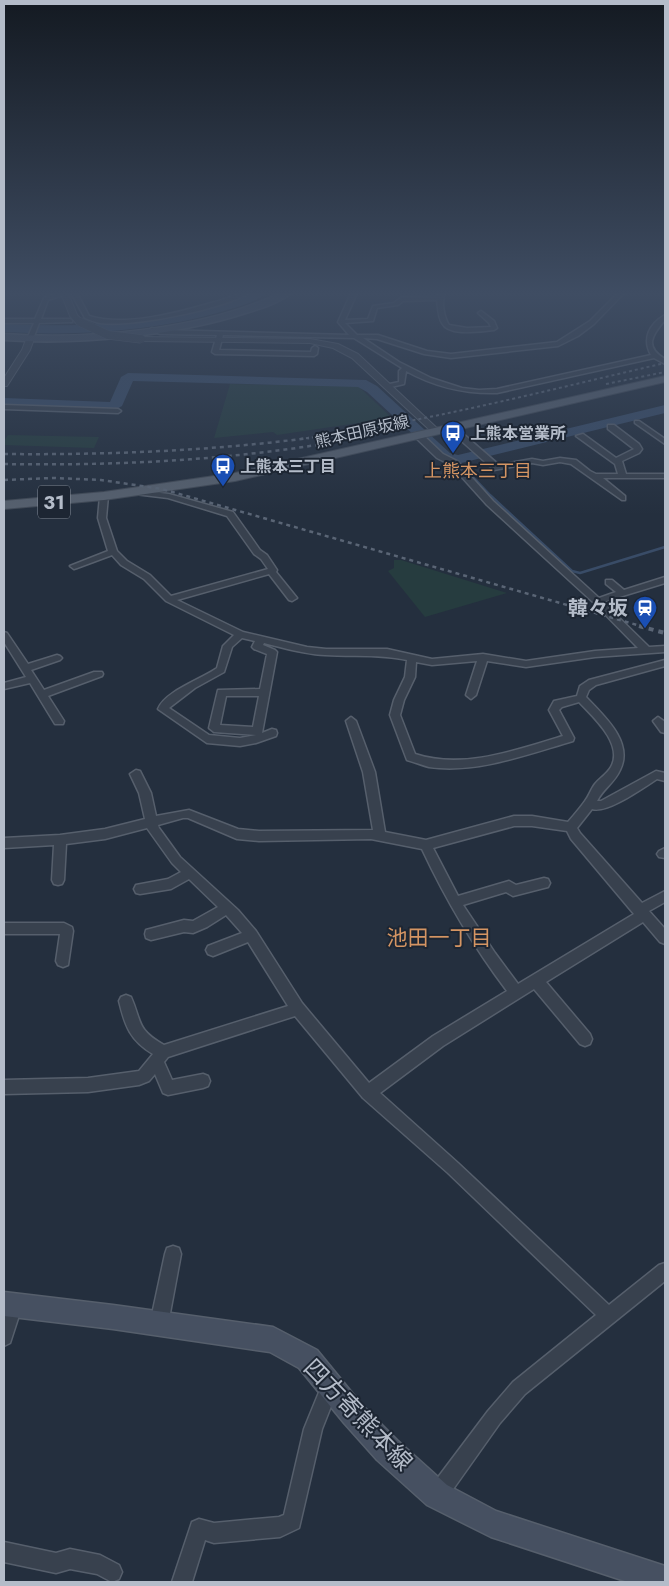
<svg xmlns="http://www.w3.org/2000/svg" width="669" height="1586" font-family="Jost,'Noto Sans JP',sans-serif">
  <rect width="100%" height="100%" fill="#242f3e"/>
  <g fill="#263c3f">
    <polygon points="230,384 358,386 392,418 277,435 273,432 214,438"/>
    <polygon points="8,435 99,437 94,448 4,445 4,441"/>
    <polygon points="394,560 401,560 507,593 425,617 388,571 394,568"/>
  </g>
  <g fill="none" stroke-linecap="round" stroke-linejoin="round">
    <polyline stroke="#394c67" stroke-width="2.5" points="457,460 490,495 572,571 580,573 665,547"/>
    <g fill="#394c67" fill-rule="evenodd">
      <path d="M 250,293 L 266,293 C 257,302 237,307 224,311 C 152,332 78,336 4,332 L 4,324 C 88,328 170,324 250,293 Z"/>
      <polygon points="128,373 366,380 377,386 450,453 458,455 665,405 665,413 457,464 440,459 367,392 358,387 133,381 122,406 115,410 4,406 4,398 110,402 121,377"/>
    </g>
    <polyline stroke="#3a4453" stroke-width="6" stroke-dasharray="6 3" stroke-linecap="butt" points="70,321 85,320"/>
    <defs>
      <g id="minor">
        <polygon points="56,293 70,293 48,300 41,319 70,319 72,320 72,322 39,323 33,339 30,341 27,339 34,323 4,323 4,319 35,319 44,298"/>
        <path d="M 71,293 L 77,293 L 89,316 C 124,327 177,313 211,303 C 224,300 236,293 249,293 C 220,310 133,327 100,323 C 95,322 90,320 85,318 Z"/>
        <path d="M 351,293 L 357,293 L 345,320 L 368,319 L 373,306 L 394,303 L 402,297 L 438,296 L 439,293 L 445,293 C 441,302 444,317 449,325 L 467,328 L 491,327 L 489,323 L 478,313 L 481,311 L 494,321 L 497,328 L 494,330 C 481,331 449,337 442,323 C 438,317 438,307 437,300 L 403,301 L 398,305 L 377,308 L 373,321 L 345,323 L 357,335 L 378,335 L 427,351 L 451,354 L 557,342 L 590,321 L 618,293 L 624,293 L 594,324 L 578,336 L 558,346 L 451,358 L 424,354 L 377,339 L 363,338 L 399,362 L 431,378 L 462,388 L 479,390 L 497,389 L 651,355 C 642,339 649,324 665,315 L 665,320 C 652,335 644,347 665,359 L 665,364 L 654,358 L 497,393 C 464,394 435,387 406,371 L 404,384 L 387,388 L 385,387 L 385,385 L 399,382 L 399,371 L 402,368 L 354,338 L 223,335 L 219,350 L 311,352 L 312,348 L 315,346 L 318,348 L 317,354 L 314,356 L 215,354 L 212,352 L 217,335 L 160,334 L 149,330 L 152,328 L 160,330 L 349,335 L 338,322 Z"/>
        <polygon points="4,405 118,409 121,411 118,413 4,409"/>
        <polygon points="635,421 639,421 665,439 665,444 635,423"/>
        <polygon points="608,425 614,425 639,444 642,449 639,453 622,461 626,474 665,474 665,478 603,478 625,496 625,500 622,500 571,464 560,462 543,465 532,463 494,470 447,428 454,426 499,465 532,459 543,461 560,458 576,460 590,471 596,474 618,474 615,464 576,436 583,434 616,458 634,449 608,429"/>
        <path d="M 415,433 L 421,433 L 443,454 L 457,461 L 493,501 L 599,598 L 616,592 L 606,584 L 606,580 L 612,580 L 624,590 L 665,577 L 665,583 L 603,602 L 649,647 L 665,646 L 665,652 L 595,657 L 526,667 L 487,661 L 476,695 L 471,699 L 466,695 L 477,661 L 432,665 L 416,662 L 415,677 L 404,700 L 400,715 L 415,754 C 463,770 516,750 563,736 L 549,710 L 554,701 L 577,696 L 580,686 L 589,680 L 665,660 L 665,666 L 596,685 L 589,690 L 586,697 C 604,716 634,742 620,770 C 615,782 603,789 597,801 L 601,801 L 656,771 L 665,773 L 665,781 L 657,779 C 643,788 607,814 592,809 L 577,828 L 580,833 L 642,903 L 665,891 L 665,902 L 649,911 L 665,929 L 665,944 L 660,942 L 643,922 L 546,982 L 590,1034 L 592,1039 L 590,1044 L 585,1046 L 580,1044 L 534,989 L 443,1046 L 380,1093 L 458,1163 L 609,1305 L 659,1265 L 665,1263 L 665,1281 L 525,1394 L 500,1423 L 444,1502 L 437,1505 L 430,1502 L 427,1495 L 430,1488 L 488,1411 L 513,1382 L 596,1315 L 448,1173 L 363,1098 L 295,1016 L 168,1057 L 164,1062 L 172,1080 L 203,1074 L 208,1076 L 210,1081 L 208,1086 L 203,1088 L 168,1095 L 163,1093 L 155,1074 L 149,1081 L 139,1085 L 88,1092 L 4,1094 L 4,1080 L 88,1078 L 139,1071 L 153,1054 C 130,1040 125,1026 119,1001 L 121,997 L 126,995 L 131,997 C 142,1022 136,1029 164,1045 L 288,1006 L 248,942 L 213,956 L 208,954 L 206,950 L 208,946 L 242,933 L 226,915 L 207,927 L 193,933 L 184,932 L 151,940 L 146,938 L 145,934 L 146,930 L 184,920 L 193,921 L 218,907 L 189,879 L 171,889 L 140,894 L 136,893 L 134,889 L 136,885 L 168,879 L 181,872 L 172,863 L 147,828 L 105,839 L 66,844 L 64,880 L 62,884 L 58,885 L 54,884 L 52,880 L 54,845 L 4,848 L 4,838 L 60,835 L 105,829 L 145,819 L 139,793 L 130,774 L 136,770 L 140,771 L 151,793 L 156,816 L 189,810 L 238,829 L 259,831 L 373,830 L 363,772 L 346,721 L 351,717 L 356,721 L 375,772 L 385,832 L 426,840 L 514,816 L 532,816 L 568,822 C 574,815 580,808 585,801 C 589,796 591,789 595,784 C 600,778 607,774 611,767 C 624,744 593,717 579,702 L 562,707 L 559,710 L 574,738 L 573,741 C 528,754 477,774 429,767 C 422,765 414,762 407,760 L 390,715 L 394,700 L 405,677 L 407,660 C 380,654 353,657 325,655 C 304,654 284,648 264,643 L 263,645 L 275,650 L 277,652 L 262,733 L 272,729 L 276,730 L 277,733 L 276,736 L 256,743 L 240,746 L 207,743 L 158,709 C 165,691 202,679 217,668 L 223,646 L 234,635 L 166,601 L 144,579 L 121,565 L 112,555 L 77,568 L 74,569 L 70,566 L 108,551 L 98,518 L 100,496 L 104,494 L 108,496 L 106,518 L 117,551 L 127,561 L 150,575 L 171,596 L 268,569 L 261,559 L 254,554 L 227,516 L 168,498 L 135,494 L 131,492 L 135,490 L 169,494 L 233,512 L 260,550 L 267,555 L 277,570 L 276,572 L 297,598 L 292,601 L 289,600 L 269,574 L 177,600 L 243,632 L 307,647 L 326,649 L 387,649 L 432,659 L 483,654 L 526,661 L 595,651 L 638,648 L 594,603 L 487,505 L 451,465 L 437,458 L 415,437 ZM 242,638 L 255,641 L 252,647 L 254,649 L 267,654 L 260,689 L 218,690 L 209,728 L 214,732 L 256,735 L 240,738 L 209,735 L 169,708 L 195,688 L 224,672 L 232,647 ZM 226,696 L 259,696 L 253,727 L 220,725 ZM 183,818 L 188,818 L 237,839 L 259,841 L 371,839 L 422,849 C 446,900 473,946 507,991 L 433,1036 L 369,1083 L 302,1003 L 256,931 L 238,910 L 180,857 L 159,828 L 158,825 ZM 514,826 L 532,826 L 567,831 L 571,839 L 634,914 L 518,984 L 495,953 L 463,905 L 506,892 L 513,896 L 544,888 L 548,887 L 550,883 L 548,879 L 544,878 L 516,885 L 509,881 L 458,896 L 433,848 Z"/>
        <polygon points="4,632 7,633 28,664 57,655 60,656 62,658 60,660 31,670 44,690 94,672 102,672 103,674 102,676 48,696 64,721 63,724 55,724 30,683 4,689 4,683 26,677 4,642"/>
        <polygon points="658,717 665,722 665,733 661,732 653,721"/>
        <polygon points="665,848 665,858 659,857 657,854 659,851"/>
        <polygon points="4,923 64,923 72,927 73,931 68,965 63,967 58,965 56,961 60,934 4,934"/>
        <polygon points="173,1246 179,1248 181,1254 168,1324 165,1330 159,1333 153,1330 150,1324 165,1254 167,1248"/>
        <polygon points="13,1297 19,1300 22,1306 10,1343 4,1346 4,1308 7,1300"/>
        <polygon points="330,1377 336,1380 339,1386 322,1429 299,1528 280,1537 214,1543 205,1540 192,1582 172,1582 192,1522 199,1519 214,1523 279,1517 284,1515 304,1429 324,1380"/>
        <polygon points="4,1542 56,1553 70,1549 100,1555 119,1565 122,1572 119,1579 112,1582 97,1574 70,1569 56,1573 4,1562"/>
      </g>
      <g id="tertiary">
        <polygon points="61,293 68,293 77,315 84,322 83,324 77,324 70,316"/>
        <polygon points="27,337 34,339 30,350 7,386 4,386 4,378 22,350"/>
        <polygon points="138,337 310,339 338,344 358,354 440,431 433,433 352,358 333,348 310,343 141,341 138,341"/>
      </g>
      <g id="secondary">
        <path d="M 280,293 L 291,293 C 280,302 263,308 249,312 C 176,336 80,345 4,340 L 4,334 C 88,340 204,330 280,293 Z"/>
        <polygon points="4,1292 113,1305 273,1327 317,1350 362,1405 397,1440 447,1485 496,1511 665,1566 665,1582 628,1582 491,1537 427,1505 377,1460 344,1423 299,1368 270,1352 113,1329 4,1316"/>
      </g>
      <polygon id="primary" points="665,376 665,382 235,481 104,500 4,509 4,501 104,492 235,473"/>
    </defs>
    <use href="#minor" stroke="#565f6c" stroke-width="3"/>
    <use href="#tertiary" stroke="#565f6c" stroke-width="2"/>
    <use href="#secondary" stroke="#565f6c" stroke-width="3"/>
    <use href="#primary" stroke="#414a57" stroke-width="2"/>
    <use href="#minor" fill="#38414e" fill-rule="evenodd"/>
    <use href="#tertiary" fill="#38414e" fill-rule="evenodd"/>
    <use href="#secondary" fill="#465061" fill-rule="evenodd"/>
    <use href="#primary" fill="#56606e" fill-rule="evenodd"/>
    <g stroke="#5a6575" stroke-width="2" stroke-dasharray="3 3" stroke-linecap="butt">
      <polyline points="606,384 665,372"/>
      <path d="M 300,439 C 423,423 544,391 665,363"/>
    </g>
    <g stroke="#5a6575" stroke-width="2.5" stroke-dasharray="4 4" stroke-linecap="butt">
      <path d="M 4,454 C 106,455 208,451 309,438"/>
      <path d="M 4,464 C 120,466 233,460 347,440"/>
      <polyline points="4,480 53,478 101,480 162,489 644,627"/>
    </g>
    <polyline stroke="#5a6575" stroke-width="4" stroke-dasharray="5 5" stroke-linecap="butt" points="639,626 665,633"/>
    <defs>
      <polyline id="tertiary-bridge" points="80,322 108,335 141,339"/>
    </defs>
    <use href="#tertiary-bridge" stroke="#565f6c" stroke-width="9" stroke-linecap="butt"/>
    <use href="#tertiary-bridge" stroke="#38414e" stroke-width="8"/>
  </g>
  <linearGradient id="sky" x2="0" y2="1"><stop stop-color="#141a22"/><stop offset="0.57" stop-color="#3f4d63"/><stop offset="1" stop-color="#3f4d63" stop-opacity="0"/></linearGradient>
  <rect width="669" height="515" fill="url(#sky)"/>
  <defs>
    <symbol id="bus-pin" viewBox="-11 -11 22 30"><path d="M0 17L-7.5 6A9.5 9.5 0 1 1 7.5 6Z" fill="#1a4fb4" stroke="#1d2633"/><path d="M-5-6H5V4H4V6H2V4H-2V6H-4V4H-5ZM-3.5-4V0h7V-4ZM-3.5 1.2v1.5H-2V1.2ZM2 1.2v1.5H3.5V1.2Z" fill="#fff"/></symbol>
    <symbol id="station-pin" viewBox="-11 -11 22 30"><path d="M0 17L-7.5 6A9.5 9.5 0 1 1 7.5 6Z" fill="#1a4fb4" stroke="#1d2633"/><path d="M-3-6H3Q5-6 5-4V2Q5 4 3 4L4.5 6H3L1.5 4h-3L-3 6H-4.5L-3 4Q-5 4-5 2V-4Q-5-6-3-6ZM-3.5-4v3h7v-3ZM-3.5 1v1.5H-2V1ZM2 1v1.5H3.5V1Z" fill="#fff"/></symbol>
  </defs>
  <g fill-rule="evenodd">
    <use href="#bus-pin" x="439" y="419" width="28" height="38"/>
    <use href="#bus-pin" x="209" y="452" width="28" height="38"/>
    <use href="#station-pin" x="631" y="594" width="28" height="38"/>
  </g>
  <g text-anchor="middle" stroke-width="4" stroke-linejoin="round" paint-order="stroke">
    <g font-size="16" fill="#b4bcc9" stroke="#1d2633">
      <text transform="translate(362 431) rotate(-13)" y="6">熊本田原坂線</text>
    </g>
    <g font-size="16" font-weight="bold" fill="#b4bcc9" stroke="#1d2633" text-anchor="start">
      <text x="470" y="439">上熊本営業所</text>
      <text x="240" y="472">上熊本三丁目</text>
    </g>
    <g font-size="18" fill="#d59563" stroke="#1d2633">
      <text x="478" y="477">上熊本三丁目</text>
    </g>
    <rect fill="#1d2633" stroke="#878f9c" stroke-width="1" x="38" y="485.5" width="32" height="33" rx="4"/>
    <g font-size="19" font-weight="bold" fill="#b4bcc9">
      <text x="54" y="509">31</text>
    </g>
    <g font-size="20" font-weight="bold" fill="#b4bcc9" stroke="#1d2633" text-anchor="end">
      <text x="628" y="615">韓々坂</text>
    </g>
    <g font-size="21" fill="#d59563" stroke="#1d2633">
      <text x="439" y="945">池田一丁目</text>
    </g>
    <g font-size="24" fill="#b4bcc9" stroke="#1d2633">
      <text transform="translate(358 1415) rotate(46)" y="8">四方寄熊本線</text>
    </g>
  </g>
  <rect width="669" height="1586" fill="none" stroke="#b4bcc9" stroke-width="10"/>
</svg>
